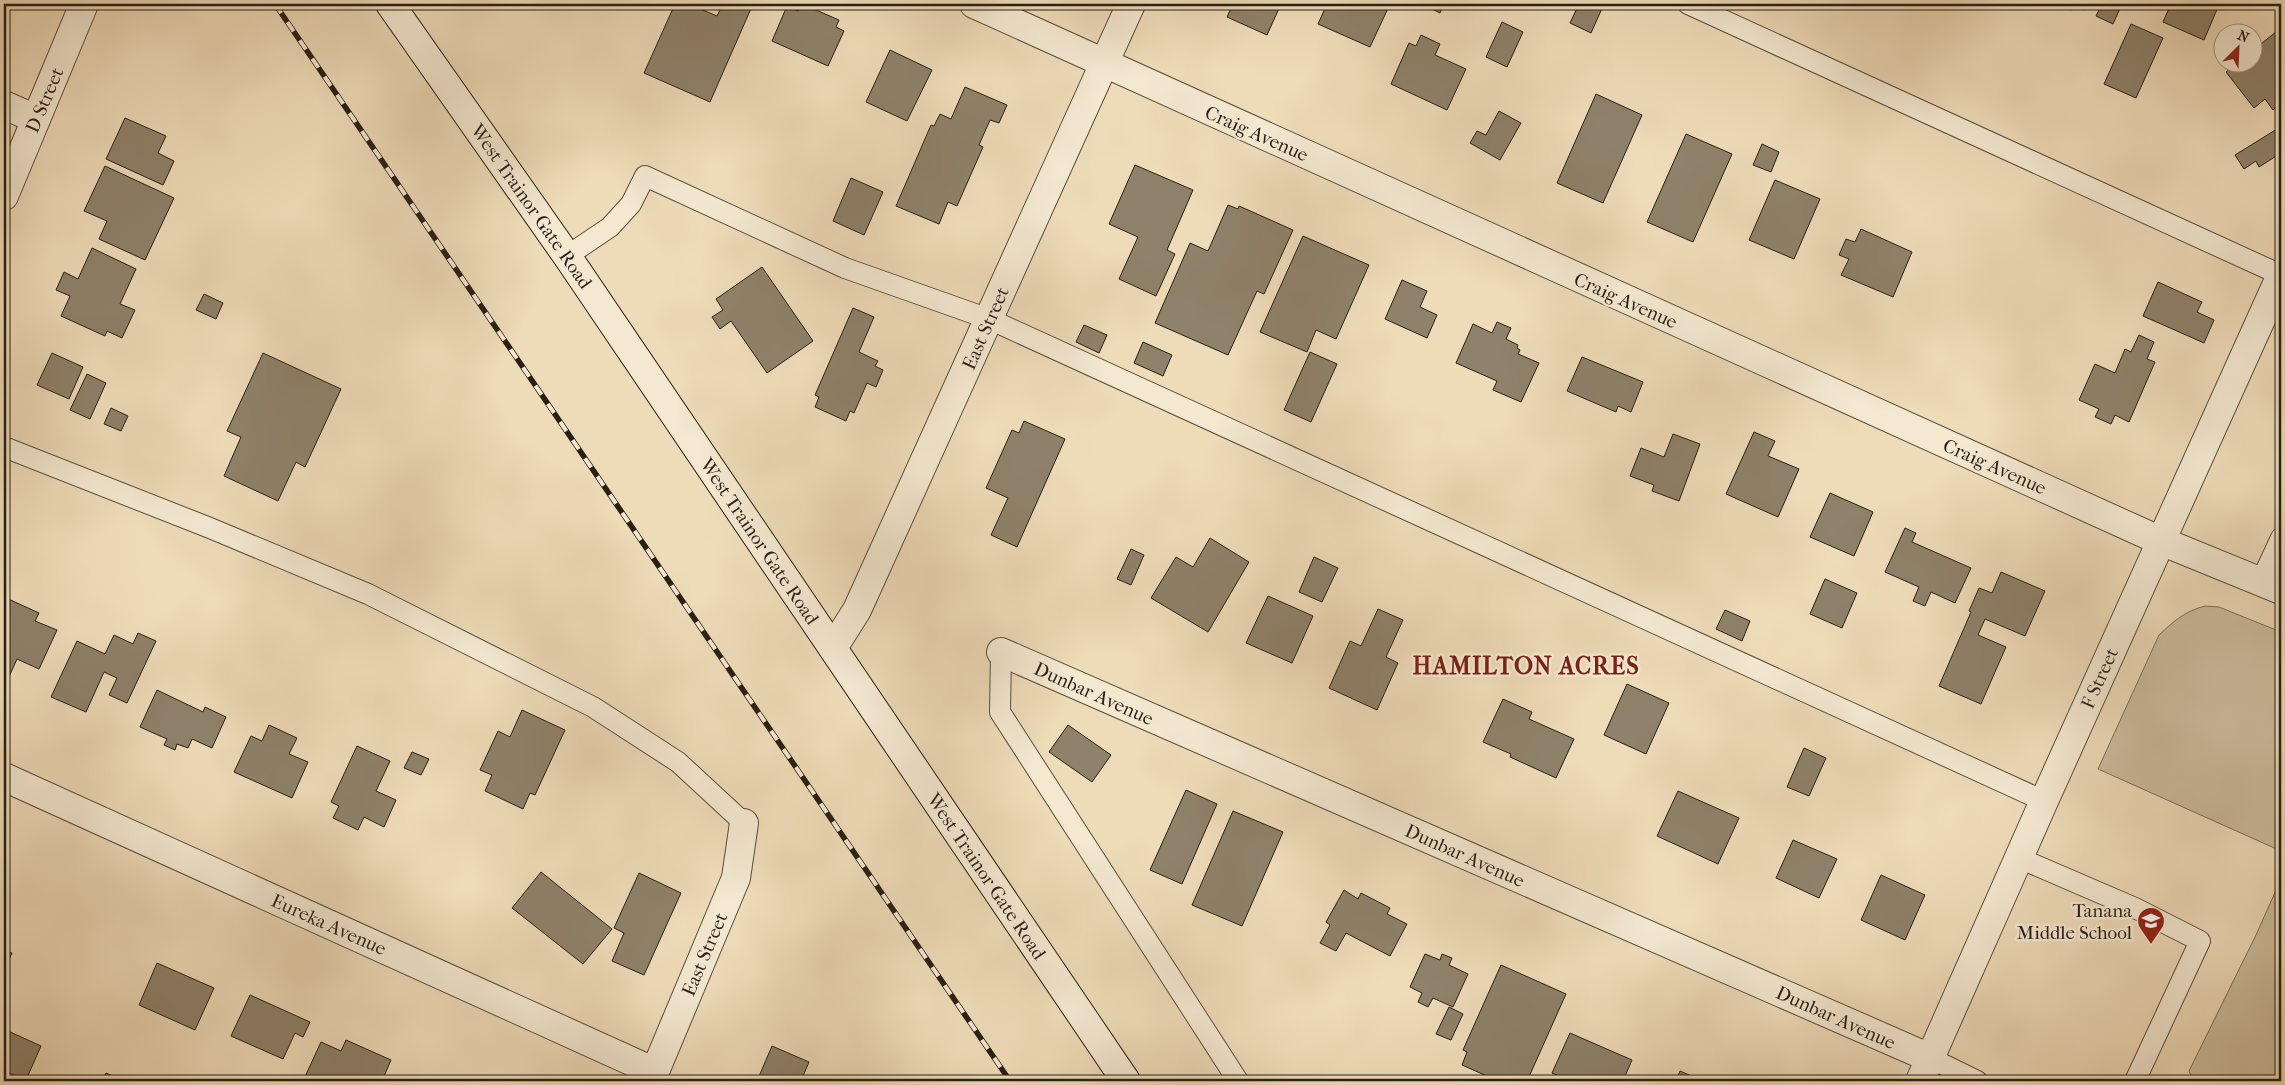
<svg xmlns="http://www.w3.org/2000/svg" width="2285" height="1085" font-family="'IM FELL French Canon',serif">
  <rect width="100%" height="100%" fill="#eedbb8"/>
  <filter id="stains"><feTurbulence type="fractalNoise" baseFrequency=".004" numOctaves="4"/><feColorMatrix values="0 0 0 0 .2 0 0 0 0 .09 0 0 0 0 .02 0 0 0 .5 -.17"/></filter>
  <radialGradient id="worn" r=".72"><stop offset=".6" stop-color="#630" stop-opacity="0"/><stop offset="1" stop-color="#630" stop-opacity=".3"/></radialGradient>
  <g fill="#ccbb9c" stroke="#7a6d58">
    <path d="M 2205,606 L 2219,607 L 2281,632 L 2281,851 L 2098,769 L 2159,635 C 2174,621 2185,611 2205,606 Z"/>
    <polygon points="2281,879 2281,1081 2193,1081 2189,1071 2256,935"/>
  </g>
  <g fill="#8f816a" stroke="#281f15">
    <polygon points="675,4 689,4 717,16 723,4 753,4 710,102 644,73"/>
    <polygon points="802,4 839,20 836,27 844,31 828,66 772,41 787,6 798,11"/>
    <polygon points="1233,4 1281,4 1267,35 1227,17"/>
    <polygon points="1327,4 1390,4 1370,47 1318,24"/>
    <polygon points="1422,4 1444,4 1440,13"/>
    <polygon points="1579,4 1604,4 1591,33 1570,23"/>
    <polygon points="2056,4 2087,4 2084,10 2073,5 2071,10"/>
    <polygon points="2102,4 2122,4 2113,24 2096,16"/>
    <polygon points="2171,4 2211,4 2218,7 2204,40 2163,22"/>
    <polygon points="1502,22 1523,32 1507,67 1486,57"/>
    <polygon points="2131,24 2163,38 2136,98 2104,84"/>
    <polygon points="2281,28 2281,103 2273,110 2265,99 2254,108 2226,72 2238,62 2252,62 2252,51"/>
    <polygon points="1421,35 1440,44 1435,55 1466,69 1447,110 1391,84 1409,43 1416,46"/>
    <polygon points="890,50 932,70 907,121 866,102"/>
    <polygon points="965,87 1007,105 999,123 990,120 979,145 983,147 957,206 948,202 939,224 896,206 931,125 934,126 940,114 951,119"/>
    <polygon points="1596,94 1642,115 1603,203 1557,183"/>
    <polygon points="1499,111 1521,123 1500,160 1470,143 1477,131 1486,135"/>
    <polygon points="125,118 166,136 158,153 174,161 163,185 106,159"/>
    <polygon points="2277,129 2281,135 2281,153 2259,167 2256,161 2244,169 2235,155"/>
    <polygon points="1686,134 1732,154 1693,242 1647,222"/>
    <polygon points="1762,144 1779,152 1771,172 1753,165"/>
    <polygon points="1135,165 1193,190 1167,250 1175,254 1156,296 1119,279 1138,237 1109,224"/>
    <polygon points="105,166 174,198 145,260 99,239 107,221 84,211"/>
    <polygon points="851,178 883,192 864,235 833,221"/>
    <polygon points="1775,180 1820,199 1794,259 1749,240"/>
    <polygon points="1228,205 1238,209 1239,206 1293,230 1264,294 1257,291 1228,355 1155,323 1190,243 1208,251"/>
    <polygon points="1861,229 1912,252 1893,297 1841,275 1849,259 1839,255 1846,239 1855,242"/>
    <polygon points="1303,236 1369,265 1336,339 1316,330 1307,352 1260,332"/>
    <polygon points="92,248 136,269 120,304 135,310 122,338 107,331 105,336 61,316 70,296 56,290 64,272 78,279"/>
    <polygon points="762,267 813,341 767,373 731,321 720,329 712,317 723,310 716,299"/>
    <polygon points="1402,280 1427,291 1420,307 1437,315 1427,338 1385,319"/>
    <polygon points="2158,282 2202,302 2197,312 2214,320 2204,343 2143,316"/>
    <polygon points="204,294 223,303 216,319 196,310"/>
    <polygon points="853,308 874,317 859,352 878,361 875,366 883,370 876,387 867,383 854,413 850,411 846,421 815,407 819,397 815,395"/>
    <polygon points="1497,322 1511,328 1506,339 1518,345 1517,348 1520,350 1518,354 1539,363 1521,402 1493,390 1497,381 1456,363 1473,324 1492,333"/>
    <polygon points="1084,325 1107,335 1099,353 1076,342"/>
    <polygon points="2139,335 2154,342 2147,359 2155,362 2129,422 2115,415 2111,424 2095,417 2099,409 2079,400 2095,364 2115,373 2125,349 2131,352"/>
    <polygon points="1143,342 1172,355 1163,376 1134,363"/>
    <polygon points="1310,352 1337,364 1311,422 1284,410"/>
    <polygon points="52,353 83,367 69,399 37,385"/>
    <polygon points="263,353 341,389 305,467 296,462 278,501 224,476 241,437 227,431"/>
    <polygon points="1582,357 1643,382 1631,412 1618,406 1616,412 1567,391"/>
    <polygon points="87,374 106,383 90,419 70,410"/>
    <polygon points="111,408 128,416 121,431 104,424"/>
    <polygon points="1024,421 1065,439 1017,547 991,535 1008,498 986,488 1012,430 1019,433"/>
    <polygon points="1754,432 1775,441 1768,456 1799,469 1778,517 1726,494"/>
    <polygon points="1673,434 1700,444 1679,501 1652,491 1654,485 1630,476 1641,448 1664,457"/>
    <polygon points="1830,493 1873,512 1854,556 1810,537"/>
    <polygon points="1905,528 1916,533 1912,542 1971,568 1955,603 1931,592 1925,606 1913,601 1919,587 1885,572"/>
    <polygon points="1210,538 1249,562 1208,632 1151,598 1176,557 1193,567"/>
    <polygon points="1131,549 1144,555 1131,585 1117,579"/>
    <polygon points="1314,557 1338,568 1322,602 1299,592"/>
    <polygon points="2001,572 2045,591 2025,636 1985,619 1978,635 2006,647 1981,704 1939,686 1971,612 1969,611 1979,588 1992,593"/>
    <polygon points="1825,579 1857,593 1842,628 1810,614"/>
    <polygon points="1268,596 1313,616 1292,663 1246,643"/>
    <polygon points="4,597 39,613 35,621 57,630 39,669 17,659 8,679 4,677"/>
    <polygon points="1378,609 1403,620 1386,657 1398,663 1377,710 1329,688 1350,641 1361,646"/>
    <polygon points="1725,610 1750,621 1742,641 1716,629"/>
    <polygon points="138,633 156,641 127,703 109,695 117,678 104,672 86,712 51,697 77,641 105,654 114,635 133,644"/>
    <polygon points="1627,684 1669,703 1646,754 1604,735"/>
    <polygon points="157,690 203,712 205,707 226,717 212,748 192,739 188,748 177,744 175,750 164,745 167,739 140,727"/>
    <polygon points="1503,699 1532,712 1529,719 1574,739 1556,778 1510,757 1511,754 1483,742"/>
    <polygon points="522,710 565,730 535,795 530,793 523,809 485,791 492,775 480,770 498,731 510,737"/>
    <polygon points="269,725 297,738 289,754 308,762 292,798 234,772 251,736 262,741"/>
    <polygon points="1068,725 1111,755 1092,782 1049,752"/>
    <polygon points="357,746 390,761 376,791 396,800 384,827 364,817 358,830 333,818 339,806 331,802"/>
    <polygon points="1804,748 1826,758 1809,796 1787,787"/>
    <polygon points="412,752 429,759 421,775 404,768"/>
    <polygon points="1186,790 1217,804 1182,884 1150,870"/>
    <polygon points="1678,791 1739,818 1718,864 1657,836"/>
    <polygon points="1233,811 1283,832 1242,926 1192,905"/>
    <polygon points="1793,840 1837,859 1819,898 1776,878"/>
    <polygon points="541,872 612,929 583,964 512,908"/>
    <polygon points="639,873 681,893 644,975 612,961 624,933 614,928"/>
    <polygon points="1881,875 1925,895 1905,940 1861,920"/>
    <polygon points="1344,890 1358,899 1361,893 1390,908 1387,914 1407,924 1390,956 1346,933 1336,951 1320,943 1330,925 1326,922"/>
    <polygon points="4,950 12,953 4,971"/>
    <polygon points="1425,954 1440,960 1442,954 1452,958 1449,965 1468,974 1453,1007 1433,998 1428,1007 1418,1002 1422,993 1410,987"/>
    <polygon points="157,963 214,988 195,1030 139,1005"/>
    <polygon points="1501,965 1566,994 1528,1079 1525,1078 1524,1081 1498,1081 1462,1065 1467,1052 1463,1050"/>
    <polygon points="250,995 310,1022 303,1037 295,1033 283,1059 231,1036"/>
    <polygon points="1449,1007 1463,1014 1451,1040 1436,1034"/>
    <polygon points="8,1031 41,1046 26,1080 4,1071 4,1040"/>
    <polygon points="1570,1033 1632,1060 1623,1081 1570,1081 1552,1073"/>
    <polygon points="346,1040 391,1060 382,1081 303,1081 321,1042 341,1051"/>
    <polygon points="772,1046 809,1062 801,1081 757,1081"/>
    <polygon points="1680,1071 1703,1081 1676,1081"/>
    <polygon points="106,1073 124,1081 102,1081"/>
  </g>
  <g fill="none" stroke-linecap="round" stroke-linejoin="round">
    <defs>
      <g id="lane">
        <polyline points="1688,4 2281,275"/>
        <polyline points="567,256 610,227 631,204 645,176 845,268 989,319 2044,801"/>
        <polyline points="4,447 210,528 368,594 593,707 678,762 744,823"/>
        <polyline points="2261,581 2281,538"/>
        <polyline points="1001,652 1000,712 1238,1081"/>
        <polyline points="2019,858 2135,908 2200,941 2135,1081"/>
        <polyline points="1930,1058 1977,1081"/>
      </g>
      <g id="street">
        <polyline points="974,4 2161,541 2281,590"/>
        <polyline points="4,105 36,119"/>
        <polyline points="4,196 84,4"/>
        <polyline points="833,648 857,610 1131,4"/>
        <polyline points="1001,652 1930,1058"/>
        <polyline points="4,777 655,1072"/>
        <polyline points="651,1081 736,878 744,823"/>
        <polyline points="1920,1081 2044,801 2281,275"/>
      </g>
      <polyline id="secondary" points="390,4 567,256 1126,1081"/>
    </defs>
    <use href="#lane" stroke="#5a4e3e" stroke-width="22"/>
    <use href="#street" stroke="#5a4e3e" stroke-width="30"/>
    <use href="#secondary" stroke="#281f15" stroke-width="30"/>
    <use href="#lane" stroke="#f4e8d1" stroke-width="20"/>
    <use href="#street" stroke="#f4e8d1" stroke-width="28"/>
    <use href="#secondary" stroke="#f4e8d1" stroke-width="28"/>
    <defs>
      <polyline id="rail" points="275,4 1010,1081"/>
    </defs>
    <use href="#rail" stroke="#281f15" stroke-width="5.5"/>
    <use href="#rail" stroke="#f4e8d1" stroke-width="4" stroke-dasharray="11" stroke-linecap="butt"/>
  </g>
  <defs>
    <symbol id="school-pin" viewBox="-11 -11 22 30"><path d="M0 17L-7.5 6A9.5 9.5 0 1 1 7.5 6Z" fill="#8f2418" stroke="#f4e8d1"/><path d="M0-5L7-2L0 1L-7-2ZM-4 1L0 2.5L4 1V4Q0 6-4 4Z" fill="#fff"/></symbol>
  </defs>
  <g fill-rule="evenodd">
    <use href="#school-pin" x="2135" y="905" width="32" height="43"/>
  </g>
  <g text-anchor="middle" stroke-width="5" stroke-linejoin="round" paint-order="stroke">
    <g font-size="19" fill="#281f15" stroke="#f4e8d1">
      <text transform="translate(44 100) rotate(-67)" y="7">D Street</text>
      <text transform="translate(1257 133) rotate(24)" y="7">Craig Avenue</text>
      <text transform="translate(532 206) rotate(55)" y="7">West Trainor Gate Road</text>
      <text transform="translate(1626 300) rotate(24)" y="7">Craig Avenue</text>
      <text transform="translate(985 328) rotate(-66)" y="7">East Street</text>
      <text transform="translate(1995 466) rotate(24)" y="7">Craig Avenue</text>
      <text transform="translate(760 541) rotate(56)" y="7">West Trainor Gate Road</text>
      <text transform="translate(2099 678) rotate(-66)" y="7">F Street</text>
      <text transform="translate(1094 693) rotate(24)" y="7">Dunbar Avenue</text>
      <text transform="translate(1465 855) rotate(24)" y="7">Dunbar Avenue</text>
      <text transform="translate(987 876) rotate(56)" y="7">West Trainor Gate Road</text>
      <text transform="translate(329 924) rotate(24)" y="7">Eureka Avenue</text>
      <text transform="translate(704 954) rotate(-67)" y="7">East Street</text>
      <text transform="translate(1836 1017) rotate(24)" y="7">Dunbar Avenue</text>
    </g>
    <g font-size="19" fill="#281f15" stroke="#f4e8d1" text-anchor="end">
      <text x="2132" y="917">Tanana<tspan x="2132" dy="22">Middle School</tspan></text>
    </g>
    <g font-size="24" font-weight="bold" letter-spacing="1" fill="#7a1f14" stroke="#f4e8d1">
      <text x="1526" y="674">HAMILTON ACRES</text>
    </g>
  </g>
  <rect width="2285" height="1085" fill="none" stroke="#eedbb8" stroke-width="20"/>
  <rect x="5" y="5" width="2275" height="1075" fill="none" stroke="#281f15" stroke-width="2.5"/>
  <rect x="10" y="10" width="2265" height="1065" fill="none" stroke="#281f15"/>
  <g transform="translate(2238 48) rotate(24)"><circle r="24" fill="#f4e8d1" stroke="#a29886"/>
  <path d="M0-4L9 19L0 12L-9 19Z" fill="#8f2418"/>
  <text y="-8" font-size="14" font-weight="bold" text-anchor="middle" fill="#281f15">N</text>
  </g>
  <rect width="100%" height="100%" filter="url(#stains)"/>
  <rect width="100%" height="100%" fill="url(#worn)"/>
</svg>
